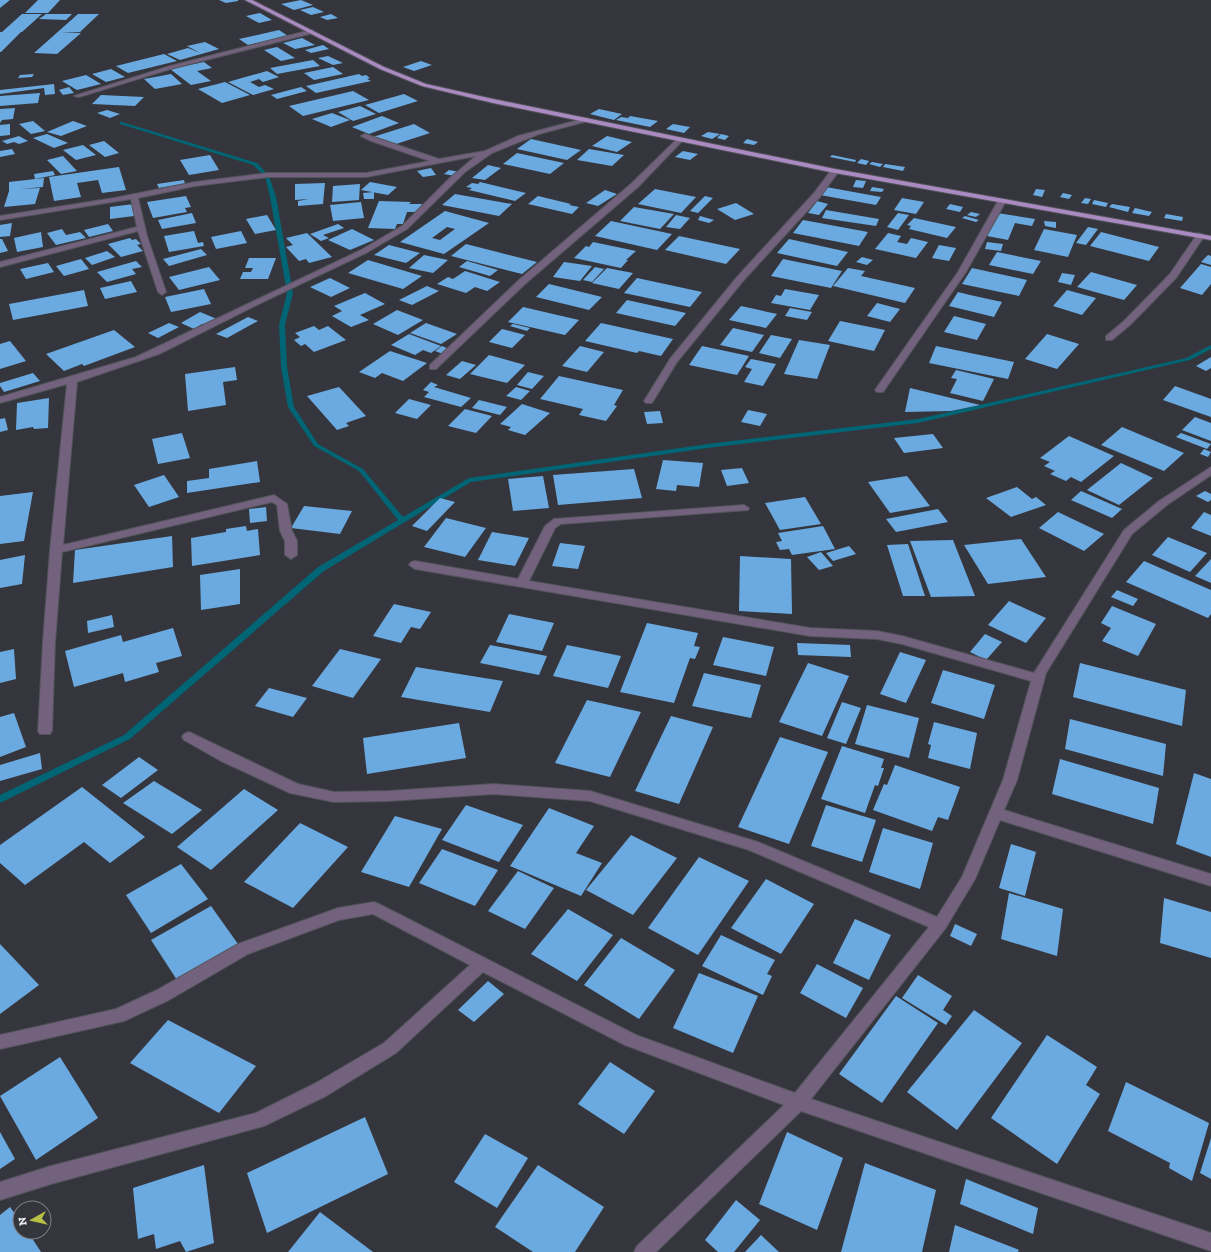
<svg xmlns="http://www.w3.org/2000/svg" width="1211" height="1252" font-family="'Zilla Slab',serif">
  <rect width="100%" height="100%" fill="#35363d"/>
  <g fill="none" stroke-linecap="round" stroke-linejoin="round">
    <polygon fill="#006574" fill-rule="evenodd" points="122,122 257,163 269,176 276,197 293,293 285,325 287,367 294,407 318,444 363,469 403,517 469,478 715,443 918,419 1186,358 1211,345 1211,349 1190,360 918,423 715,447 471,482 324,571 130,739 0,803 0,795 124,735 318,567 398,520 359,471 314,446 288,407 281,367 279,325 287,293 270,197 265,176 253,165 120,124 120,122"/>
  </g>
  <g fill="#6baae0" fill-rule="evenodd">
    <polygon points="0,0 10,0 0,8"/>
    <polygon points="38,0 60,0 48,13 25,13"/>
    <polygon points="219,0 238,0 238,1 226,3"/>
    <polygon points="301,0 313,5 294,10 281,4"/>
    <polygon points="313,7 324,12 311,15 300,10"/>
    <polygon points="260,13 272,20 259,23 246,16"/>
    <polygon points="22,14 42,14 22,32 2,32"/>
    <polygon points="46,14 72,14 66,20 39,19"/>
    <polygon points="78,14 99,14 80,32 61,32 81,33 57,54 34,53"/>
    <polygon points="331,14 338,18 327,20 320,17"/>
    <polygon points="279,30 288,36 248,45 239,39"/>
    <polygon points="0,32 21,32 1,52 0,52"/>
    <polygon points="302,38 315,45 295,49 283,43"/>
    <polygon points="205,42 219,49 180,60 167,54 188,48 200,53 187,46"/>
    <polygon points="323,45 329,49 311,53 305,50"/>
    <polygon points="277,47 295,58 281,61 264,50"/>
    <polygon points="164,54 177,61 128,73 116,66"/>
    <polygon points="328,56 343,63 333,65 318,58"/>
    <polygon points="313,60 320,66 277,74 270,68"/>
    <polygon points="421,61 432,65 414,71 403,67"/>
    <polygon points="204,62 212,68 197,71 211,81 191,85 170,69"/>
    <polygon points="333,67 343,74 314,80 304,73"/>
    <polygon points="111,69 125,77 106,82 92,74"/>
    <polygon points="267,71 279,77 263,82 259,79 250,82 259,87 265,85 274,89 253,95 228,82"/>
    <polygon points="34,74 32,77 18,78 20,75"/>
    <polygon points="171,74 182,84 155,89 144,79"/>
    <polygon points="359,74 362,76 366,75 370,78 367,79 371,81 316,93 306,86"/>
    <polygon points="86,75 101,84 77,90 62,81"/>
    <polygon points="225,82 250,95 222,103 198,89"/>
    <polygon points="54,84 55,94 45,95 44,88 0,94 0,90"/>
    <polygon points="69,87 74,93 63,95 59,90"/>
    <polygon points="301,87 307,91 277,99 271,95"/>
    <polygon points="353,91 369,100 303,116 289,106"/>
    <polygon points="40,93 38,103 0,106 0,96"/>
    <polygon points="404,94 418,101 379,113 365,105"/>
    <polygon points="101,95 144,97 135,106 92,104"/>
    <polygon points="360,106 376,114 353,121 338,112"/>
    <polygon points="15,108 13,119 2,120 0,123 0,109"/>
    <polygon points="599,109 622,114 614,120 590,114"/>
    <polygon points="107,110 120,114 110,118 97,113"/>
    <polygon points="332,113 350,120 331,127 312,119"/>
    <polygon points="382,116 399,123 369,134 352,127"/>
    <polygon points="630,116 658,121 650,127 616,120 621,117 628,118"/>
    <polygon points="33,121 45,131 31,134 19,124"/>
    <polygon points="73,121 87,126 61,136 47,132"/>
    <polygon points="10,124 10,135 0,136 0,125"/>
    <polygon points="414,124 430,133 390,146 373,137"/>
    <polygon points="673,124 684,126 690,127 684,133 666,129"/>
    <polygon points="708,132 720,134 712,139 701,136"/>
    <polygon points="47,134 68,143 54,148 33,138"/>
    <polygon points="721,134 729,136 725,140 717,138"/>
    <polygon points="19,136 28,141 19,144 14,142 7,144 2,141"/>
    <polygon points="607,136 632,142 617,152 592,146"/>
    <polygon points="531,139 581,150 567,160 517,149"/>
    <polygon points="747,139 758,142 754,145 743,143"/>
    <polygon points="104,141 119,153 105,157 89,145"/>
    <polygon points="83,145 96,155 76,160 63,150"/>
    <polygon points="12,149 15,154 0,157 0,151"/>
    <polygon points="589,149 624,155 612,166 577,160"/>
    <polygon points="683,151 698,154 690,160 675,157"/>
    <polygon points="517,153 564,163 550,174 503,164"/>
    <polygon points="210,155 219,170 189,175 180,160"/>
    <polygon points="832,155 856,160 855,162 830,157"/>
    <polygon points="63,156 77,171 61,174 47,160"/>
    <polygon points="861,159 869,161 866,165 857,163"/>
    <polygon points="872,162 883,164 880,167 869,164"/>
    <polygon points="885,164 905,167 903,171 883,167"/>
    <polygon points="488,165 501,168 485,180 472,178"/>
    <polygon points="119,167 126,190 102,193 98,180 77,183 81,197 54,201 49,177"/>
    <polygon points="431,168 436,175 423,177 417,171"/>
    <polygon points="449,170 460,172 455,176 444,174"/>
    <polygon points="53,171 55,175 35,179 34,174"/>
    <polygon points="44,178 43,187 20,189 40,188 35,204 4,207 9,191 9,182"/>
    <polygon points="184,180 185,184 159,188 157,184"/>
    <polygon points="856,180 866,181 863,188 853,187"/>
    <polygon points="370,182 397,187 388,195 361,190"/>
    <polygon points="480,182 526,193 515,201 469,190 472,188 466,187 472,183 478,184"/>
    <polygon points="325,183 323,204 298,206 298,201 309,199 295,200 295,184"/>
    <polygon points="360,184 359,200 332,202 333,186"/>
    <polygon points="826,187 881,197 876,205 820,195"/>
    <polygon points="872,187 884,189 882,192 870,191"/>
    <polygon points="655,189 696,197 681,213 638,204"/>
    <polygon points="1036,189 1045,190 1042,197 1033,195"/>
    <polygon points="605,190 617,194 598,206 586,203"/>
    <polygon points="374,192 374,199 364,199 363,193"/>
    <polygon points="1063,193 1072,195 1069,199 1060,197"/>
    <polygon points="455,194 512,204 499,216 442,205"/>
    <polygon points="186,196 191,207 185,208 187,212 153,218 147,202"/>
    <polygon points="538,196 571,204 569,205 579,207 572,214 528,204"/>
    <polygon points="705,196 713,198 698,213 690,211"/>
    <polygon points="902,198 924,202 916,214 894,210"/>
    <polygon points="1085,198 1091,199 1088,204 1081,203"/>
    <polygon points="1094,200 1108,203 1106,207 1092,204"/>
    <polygon points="379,201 411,202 409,204 422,204 419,212 407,212 403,224 397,224 395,229 368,228"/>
    <polygon points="817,201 828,204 819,215 808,213"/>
    <polygon points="361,202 364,218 333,221 330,205"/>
    <polygon points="736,203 754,214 735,220 717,209"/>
    <polygon points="134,204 134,216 110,219 110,207"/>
    <polygon points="950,204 963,207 960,212 946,209"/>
    <polygon points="1112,204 1130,207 1128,212 1109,207"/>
    <polygon points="634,207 674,214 660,229 620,221"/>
    <polygon points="1135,208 1152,212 1149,216 1132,213"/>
    <polygon points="826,210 879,219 876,226 822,218"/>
    <path d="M 445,211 L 489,223 L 444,254 L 400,242 ZM 447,227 L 455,229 L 440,240 L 432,238 Z"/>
    <polygon points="971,212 980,214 976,217 967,215"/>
    <polygon points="192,213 196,223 162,229 158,220"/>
    <polygon points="898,213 909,215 898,230 887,227"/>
    <polygon points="997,213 1035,219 1032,226 1015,223 1008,240 987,236"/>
    <polygon points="1166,214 1183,217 1182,221 1164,218"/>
    <polygon points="267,215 276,230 255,234 246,219"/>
    <polygon points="676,215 690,218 680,229 666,227"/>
    <polygon points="700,216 714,220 709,223 698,220"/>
    <polygon points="965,216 979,220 976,222 962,218"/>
    <polygon points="914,218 956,227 947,238 909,229 911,226 907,225"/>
    <polygon points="803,220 868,232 859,246 793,233"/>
    <polygon points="611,221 672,234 657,250 595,236"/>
    <polygon points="1044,221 1056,222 1056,228 1045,226"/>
    <polygon points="12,223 10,236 0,237 0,225"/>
    <polygon points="108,224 113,231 89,237 84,230"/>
    <polygon points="338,224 344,228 323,235 329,238 321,241 310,234"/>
    <polygon points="1088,227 1098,229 1086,245 1076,243"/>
    <polygon points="62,229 66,235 80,232 86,238 56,245 47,233"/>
    <polygon points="352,229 374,240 350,250 328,240"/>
    <polygon points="1044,229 1077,235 1068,257 1034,250"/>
    <polygon points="194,231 198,243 203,242 204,246 169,252 164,236"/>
    <polygon points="241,231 247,243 216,249 211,237"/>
    <polygon points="41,232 43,247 17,252 14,238"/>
    <polygon points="1101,232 1159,247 1149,261 1090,246"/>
    <polygon points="307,233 332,257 309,263 306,259 299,261 286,247 293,245 286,238"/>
    <polygon points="888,233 901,236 897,242 907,244 911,238 928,242 916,258 875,249"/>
    <polygon points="679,236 740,249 726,264 665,250"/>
    <polygon points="130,238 132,240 136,239 141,244 137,245 143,251 121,257 108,244"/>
    <polygon points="0,239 2,239 8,251 0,253"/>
    <polygon points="789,239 848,252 837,266 777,253"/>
    <polygon points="593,242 636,251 626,260 628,260 621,268 574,258 586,246 589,247"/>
    <polygon points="987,242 1003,244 1001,251 985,249"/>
    <polygon points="466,244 537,262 522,274 451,256"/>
    <polygon points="389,245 420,253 406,263 374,255"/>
    <polygon points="939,245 956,248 949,261 932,258"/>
    <polygon points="201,249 207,255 169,266 163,259"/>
    <polygon points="107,251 115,257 92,265 85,258"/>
    <polygon points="997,252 1041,261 1033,274 989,265"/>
    <polygon points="424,255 448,260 433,273 409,268"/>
    <polygon points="1208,255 1211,256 1211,265 1201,262"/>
    <polygon points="862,257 873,260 867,265 856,262"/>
    <polygon points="249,258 276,258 268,279 240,279 243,272 251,272 253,268 245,268"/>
    <polygon points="81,259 89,269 64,276 56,266"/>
    <polygon points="783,259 842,271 831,288 771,276"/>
    <polygon points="368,260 422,276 403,289 348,273"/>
    <polygon points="136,261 142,267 132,269 136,274 107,282 97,272"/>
    <polygon points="467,261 498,270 490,276 459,267"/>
    <polygon points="564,262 592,266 580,281 553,277"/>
    <polygon points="48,263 54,272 26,279 20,269"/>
    <polygon points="1201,264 1211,267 1211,284 1202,295 1180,288"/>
    <polygon points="209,267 220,280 179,290 169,277"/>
    <polygon points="595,267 604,269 592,282 583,280"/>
    <polygon points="607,268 633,273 619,289 592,283"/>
    <polygon points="848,268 865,271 861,276 915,288 905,303 833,286"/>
    <polygon points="972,268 1027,280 1019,296 962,284"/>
    <polygon points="465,271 500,282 487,291 475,287 466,293 437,284 448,277 453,279"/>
    <polygon points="1091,272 1137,285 1124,300 1077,287"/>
    <polygon points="1062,273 1075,275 1071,285 1058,282"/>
    <polygon points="330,278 350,288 331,297 310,287"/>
    <polygon points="637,278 702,292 690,307 624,293"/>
    <polygon points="131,281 137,292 105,299 100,288"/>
    <polygon points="549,284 602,297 589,310 536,297"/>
    <polygon points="427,286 439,291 412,305 399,300"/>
    <polygon points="204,289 211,304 171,312 165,297"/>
    <polygon points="785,289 819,295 810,310 771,303 776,295 781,296"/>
    <polygon points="84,290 88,306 13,320 9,304"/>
    <polygon points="1067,290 1096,298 1082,315 1053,306"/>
    <polygon points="958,292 970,295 1002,302 994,317 949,306"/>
    <polygon points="365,293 385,304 360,315 369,320 351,327 332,316 342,311 334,306"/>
    <polygon points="627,300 686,313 675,326 616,313"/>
    <polygon points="877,303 900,309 890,322 867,316"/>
    <polygon points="741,306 777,314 766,328 729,320"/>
    <polygon points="523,307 579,320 565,335 508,322"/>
    <polygon points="790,308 812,312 807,320 785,316"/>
    <polygon points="397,310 423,320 398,335 373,324"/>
    <polygon points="200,312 217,319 206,326 202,324 194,329 181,323"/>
    <polygon points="954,316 986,324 977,340 944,332"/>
    <polygon points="248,317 258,321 227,338 216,334"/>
    <polygon points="840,321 885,330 874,351 828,341"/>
    <polygon points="169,323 179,327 158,338 148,333"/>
    <polygon points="426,323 457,334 441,344 410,333"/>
    <polygon points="601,323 673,339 661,356 639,351 637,353 585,341"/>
    <polygon points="513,324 530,328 527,331 510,326"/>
    <polygon points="314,326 319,330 328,326 346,340 314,352 305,344 301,346 294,340 300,337 295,333"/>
    <polygon points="733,328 764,335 752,352 720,345"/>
    <polygon points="502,329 525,335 512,348 489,342"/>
    <polygon points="114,330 135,347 84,366 82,364 64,371 46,354"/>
    <polygon points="409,334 441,346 431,353 423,350 415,355 391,345"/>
    <polygon points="1047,334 1079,344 1057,369 1025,359"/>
    <polygon points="771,335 792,339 780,358 759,353"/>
    <polygon points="799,340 830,345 817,379 784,374"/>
    <polygon points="10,341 26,361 0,369 0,344"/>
    <polygon points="442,346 449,349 443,354 435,351"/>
    <polygon points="580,346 604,352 587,372 562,366"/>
    <polygon points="702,346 749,356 737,375 689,365"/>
    <polygon points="936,346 1014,362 1008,379 929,363"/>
    <polygon points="390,351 427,363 403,381 382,373 375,378 359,372"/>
    <polygon points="489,355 525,365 507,383 470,374"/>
    <polygon points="1211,357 1211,368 1206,371 1196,366"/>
    <polygon points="751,359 776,364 763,386 744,382 752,369 745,367"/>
    <polygon points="462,361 476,365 460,379 446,375"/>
    <polygon points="235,367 237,380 223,382 226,405 188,411 185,374"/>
    <polygon points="956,370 994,379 983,401 950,393 957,379 951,378"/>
    <polygon points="528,372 544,376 532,389 517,385"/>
    <polygon points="33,373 40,381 4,392 0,386 0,383"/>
    <polygon points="559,376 623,390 614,405 617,406 606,421 579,415 583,409 540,399"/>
    <polygon points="431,382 438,385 434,387 471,398 461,407 424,397 429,392 423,390"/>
    <polygon points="1175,386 1211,399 1211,417 1163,400"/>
    <polygon points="339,387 366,416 346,423 349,426 337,430 307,396"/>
    <polygon points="516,387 530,391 521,400 506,396"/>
    <polygon points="910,388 980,405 951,411 905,412"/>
    <polygon points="49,398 48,428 34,429 33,427 16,430 17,403"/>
    <polygon points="409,399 431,405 417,419 395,413"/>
    <polygon points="479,400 507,407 500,415 472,408"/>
    <polygon points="522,404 550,413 525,435 508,430 511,427 500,424"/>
    <polygon points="465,409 492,416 476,433 448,426"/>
    <polygon points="748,410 767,414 760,426 741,422"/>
    <polygon points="660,411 663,423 647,424 644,412"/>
    <polygon points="1195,417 1211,423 1211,441 1182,430"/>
    <polygon points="5,418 8,430 0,432 0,419"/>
    <polygon points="1122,427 1184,453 1164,471 1101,445"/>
    <polygon points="182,433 190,458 158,464 152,439"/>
    <polygon points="1181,433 1211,444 1207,449 1176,437"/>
    <polygon points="933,434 943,448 904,453 894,438"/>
    <polygon points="1069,436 1114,456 1081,482 1071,477 1066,481 1050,474 1055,471 1044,466 1050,462 1040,458"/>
    <polygon points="1204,449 1211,452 1208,457 1200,454"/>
    <polygon points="663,460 703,463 699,487 677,485 676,491 656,489"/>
    <polygon points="257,461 260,482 187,493 187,481 209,478 209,469"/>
    <polygon points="1121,463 1153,478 1119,505 1087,490"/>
    <polygon points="742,468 749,483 727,486 721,470"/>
    <polygon points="634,469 642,498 558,505 553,475"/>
    <polygon points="164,475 179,497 149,507 134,485"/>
    <polygon points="543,476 549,508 513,511 508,479"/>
    <polygon points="907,476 930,506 890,513 868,482"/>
    <polygon points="1017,487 1032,499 1036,497 1046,505 1011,517 986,498"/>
    <polygon points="1081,491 1122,509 1112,518 1071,500"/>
    <polygon points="1205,491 1211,494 1211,500 1208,502 1196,496"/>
    <polygon points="33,492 24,541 0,544 0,496"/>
    <polygon points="805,497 821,524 780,530 765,503"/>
    <polygon points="440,498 455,502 427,531 412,526"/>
    <polygon points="304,506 352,511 340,534 291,528"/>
    <polygon points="266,507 267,521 250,523 249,509"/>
    <polygon points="938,509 948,522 896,532 886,519"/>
    <polygon points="1058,512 1104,534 1084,551 1039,528"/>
    <polygon points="1204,512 1211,515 1211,536 1191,528"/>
    <polygon points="446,518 486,528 465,557 424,547"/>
    <polygon points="246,526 247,531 258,529 260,555 192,566 191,538 226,532 226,529"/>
    <polygon points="823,526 835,549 792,555 789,549 780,550 776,542 782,541 778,533"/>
    <polygon points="492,532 529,538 515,566 478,560"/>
    <polygon points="172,536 173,567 73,583 75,550"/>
    <polygon points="1168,537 1207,553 1190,572 1152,555"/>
    <polygon points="1021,539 1046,577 988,584 964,545"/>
    <polygon points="953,540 975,596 931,597 910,541"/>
    <polygon points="560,543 585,546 578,569 552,566"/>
    <polygon points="908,544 925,596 903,596 887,545"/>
    <polygon points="849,546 856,554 833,561 826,553"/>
    <polygon points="821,552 833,566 819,570 807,557"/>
    <polygon points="25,555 22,584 0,588 0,560"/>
    <polygon points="740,556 791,559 792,614 739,611"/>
    <polygon points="1211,559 1211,583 1195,576"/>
    <polygon points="1144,561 1211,590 1211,614 1208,618 1126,582"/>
    <polygon points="240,569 240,604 201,610 200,575"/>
    <polygon points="1117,590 1138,599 1133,606 1111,597"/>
    <polygon points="1009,601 1046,618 1026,643 988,625"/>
    <polygon points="394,604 431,612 420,629 411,627 401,643 373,636"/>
    <polygon points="1112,606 1156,624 1138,656 1102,641 1111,628 1101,623"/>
    <polygon points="509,614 554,623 542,651 496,642"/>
    <polygon points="112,615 114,627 88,633 87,621"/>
    <polygon points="647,623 698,633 694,646 700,647 695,659 690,658 674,703 620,692"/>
    <polygon points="173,628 182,656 156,663 159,672 125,682 123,673 74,687 65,651 121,635 123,642"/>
    <polygon points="985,634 1002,642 986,660 970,652"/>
    <polygon points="723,637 774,647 766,676 713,665"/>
    <polygon points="797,643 850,645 851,657 798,655"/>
    <polygon points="490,645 547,656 539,675 480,663"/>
    <polygon points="567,645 621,656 608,688 553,676"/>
    <polygon points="14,649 16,679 0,683 0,652"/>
    <polygon points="340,649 381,659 353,698 312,686"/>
    <polygon points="900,652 926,660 906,703 880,694"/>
    <polygon points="808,663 849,676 822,736 779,722"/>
    <polygon points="1080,663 1186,690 1182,726 1073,697"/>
    <polygon points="416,667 503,681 490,712 401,697"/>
    <polygon points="943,670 995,685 984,719 931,703"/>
    <polygon points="704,673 761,685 751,718 692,706"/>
    <polygon points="269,688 307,698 293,717 255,706"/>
    <polygon points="587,700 641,712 610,777 555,763"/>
    <polygon points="842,702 861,708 846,744 827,738"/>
    <polygon points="867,705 919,718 909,758 855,744"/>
    <polygon points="14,713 26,747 0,757 0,717"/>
    <polygon points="671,716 713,727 679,804 635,791"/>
    <polygon points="1070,719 1166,744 1163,776 1065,749"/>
    <polygon points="934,722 977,733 970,769 928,758 931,745 928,744"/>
    <polygon points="459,723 466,758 367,774 363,738"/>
    <polygon points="780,737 828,752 789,844 738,827"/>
    <polygon points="842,746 884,759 881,768 884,768 878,786 875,785 865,813 821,799"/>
    <polygon points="40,753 42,769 0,781 0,765"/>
    <polygon points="139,757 158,770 121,798 102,785"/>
    <polygon points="1060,759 1159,788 1153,824 1052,794"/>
    <polygon points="895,765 960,787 948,820 938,817 932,831 873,810 884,784 887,785"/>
    <polygon points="1194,773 1211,779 1211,857 1176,844"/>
    <polygon points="154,781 202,810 172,834 123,803"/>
    <polygon points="82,787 145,837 110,863 84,842 25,885 0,863 0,845"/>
    <polygon points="244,789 278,810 211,870 177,847"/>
    <polygon points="466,805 523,825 499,862 442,840"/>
    <polygon points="826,805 876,820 862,862 811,846"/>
    <polygon points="549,808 594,826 576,853 602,863 581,896 510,866"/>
    <polygon points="395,816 442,829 409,887 361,872"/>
    <polygon points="300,823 348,847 293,908 244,882"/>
    <polygon points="883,828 933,843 920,889 869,872"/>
    <polygon points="631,835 677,858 633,915 586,890"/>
    <polygon points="1011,844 1036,852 1025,896 999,888"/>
    <polygon points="442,849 498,870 475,906 419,883"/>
    <polygon points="699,857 749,881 698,955 648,928"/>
    <polygon points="181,864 208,899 151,933 126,895"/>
    <polygon points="518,871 554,888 525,929 488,911"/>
    <polygon points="766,879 814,904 781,954 731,928"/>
    <polygon points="1009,893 1063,909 1057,956 1001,939"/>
    <polygon points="1164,898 1211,912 1211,958 1160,943"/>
    <polygon points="211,906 238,944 177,980 151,940"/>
    <polygon points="568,909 613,935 577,981 531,954"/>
    <polygon points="855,919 891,935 869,980 833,963"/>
    <polygon points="955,924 977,934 971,946 950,936"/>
    <polygon points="721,935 775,960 767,974 772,976 763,995 702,966"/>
    <polygon points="621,938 675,970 639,1019 584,985"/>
    <polygon points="0,944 39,985 0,1014"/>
    <polygon points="817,964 863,988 846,1018 800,993"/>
    <polygon points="699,973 758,996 733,1053 673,1028"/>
    <polygon points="918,975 952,996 943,1010 952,1016 946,1025 902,998"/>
    <polygon points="488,981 504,994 474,1022 458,1010"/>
    <polygon points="896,996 938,1023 882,1103 839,1074"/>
    <polygon points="974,1010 1022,1043 957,1130 907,1092"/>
    <polygon points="168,1020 256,1066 219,1113 130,1063"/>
    <polygon points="1047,1035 1097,1067 1086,1085 1100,1094 1057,1164 991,1118"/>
    <polygon points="60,1057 98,1118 36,1160 0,1096"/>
    <polygon points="610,1062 655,1091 624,1134 578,1104"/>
    <polygon points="1126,1082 1209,1123 1192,1181 1169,1168 1170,1163 1108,1131"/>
    <polygon points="365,1117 388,1174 267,1233 247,1173"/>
    <polygon points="0,1132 15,1159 0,1169"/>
    <polygon points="787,1132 843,1158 817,1230 759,1204"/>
    <polygon points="485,1134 528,1158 497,1208 454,1182"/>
    <polygon points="1211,1138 1211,1179 1200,1173"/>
    <polygon points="865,1163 936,1190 922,1252 841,1252"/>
    <polygon points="204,1165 214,1243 186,1252 180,1241 156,1249 154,1234 138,1239 133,1188"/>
    <polygon points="538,1165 604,1207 575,1252 533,1252 495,1227"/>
    <polygon points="966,1179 1038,1208 1033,1234 960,1204"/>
    <polygon points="736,1200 760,1220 734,1252 718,1252 705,1240"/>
    <polygon points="10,1207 20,1221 20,1232 28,1232 41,1252 0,1252 0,1215"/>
    <polygon points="320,1212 373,1252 288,1252"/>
    <polygon points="955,1225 1019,1250 1018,1252 949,1252"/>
    <polygon points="761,1235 779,1252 745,1252"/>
  </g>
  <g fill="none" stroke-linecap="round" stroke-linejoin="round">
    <defs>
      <g id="minor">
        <polygon points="311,30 313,31 313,33 174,68 79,97 74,96 170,66"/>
        <polygon points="586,118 588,119 588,121 539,134 492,153 465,172 407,229 366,253 267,300 159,354 77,382 63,545 274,495 287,504 292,531 297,541 297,555 291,559 285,555 285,541 280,531 277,505 272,502 62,552 55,642 52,731 50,734 40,734 38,731 43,642 50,550 67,384 0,403 0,397 136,357 361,250 402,226 451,177 476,156 366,177 268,177 195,186 138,198 147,236 166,292 162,295 158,292 138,231 0,267 0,262 137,227 131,199 0,220 0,216 114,198 195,182 268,173 366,173 430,161 371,141 361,136 365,134 439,159 485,151 518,136"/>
        <polygon points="678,138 684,139 638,187 525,284 436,369 430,369 430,365 519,280 632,183"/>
        <polygon points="832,169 839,171 820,197 743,281 677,362 652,403 646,403 644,401 670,359 737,277 814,193"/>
        <polygon points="999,199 1006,201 966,272 883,392 877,392 875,390 958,272"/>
        <polygon points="1198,233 1205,235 1176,278 1130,325 1112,340 1106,340 1106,336 1124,321 1170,274"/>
        <polygon points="1211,467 1211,475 1167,505 1132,534 1046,673 1017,780 1004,810 1211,874 1211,886 1000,820 975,879 945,929 811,1099 1211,1233 1211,1251 801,1111 656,1252 634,1252 637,1246 784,1105 625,1045 483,972 396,1053 326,1096 264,1126 51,1184 0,1200 0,1182 51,1166 256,1113 314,1084 384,1043 470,965 373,914 339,920 248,954 169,1000 124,1021 0,1049 0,1035 116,1009 157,990 238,944 338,908 374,902 379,904 636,1035 795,1093 929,927 749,850 590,801 494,794 389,801 334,802 290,793 221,761 184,740 182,737 184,734 189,732 298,784 334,792 389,791 494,784 590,791 758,842 937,917 962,877 1003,780 1031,681 902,644 877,639 810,636 415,569 409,565 411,562 415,561 518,579 545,526 554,519 744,505 749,508 748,510 561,524 555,528 529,581 810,628 877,631 902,636 1034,673 1124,530 1159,501"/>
      </g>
      <polygon id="major" points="245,0 252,0 384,67 426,84 493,99 835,169 1211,236 1211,240 835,173 493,103 422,86 380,69"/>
    </defs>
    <use href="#minor" stroke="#53545b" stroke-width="2"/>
    <use href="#major" stroke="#53545b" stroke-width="2"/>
    <use href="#minor" fill="#72627d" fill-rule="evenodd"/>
    <use href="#major" fill="#ab8ac1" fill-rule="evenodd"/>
  </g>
  <g transform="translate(32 1220) rotate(262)"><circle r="19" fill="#35363d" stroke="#808187"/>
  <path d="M0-3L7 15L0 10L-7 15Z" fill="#b9c046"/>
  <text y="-6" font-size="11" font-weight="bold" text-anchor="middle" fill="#f0f1f6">N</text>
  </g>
</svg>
